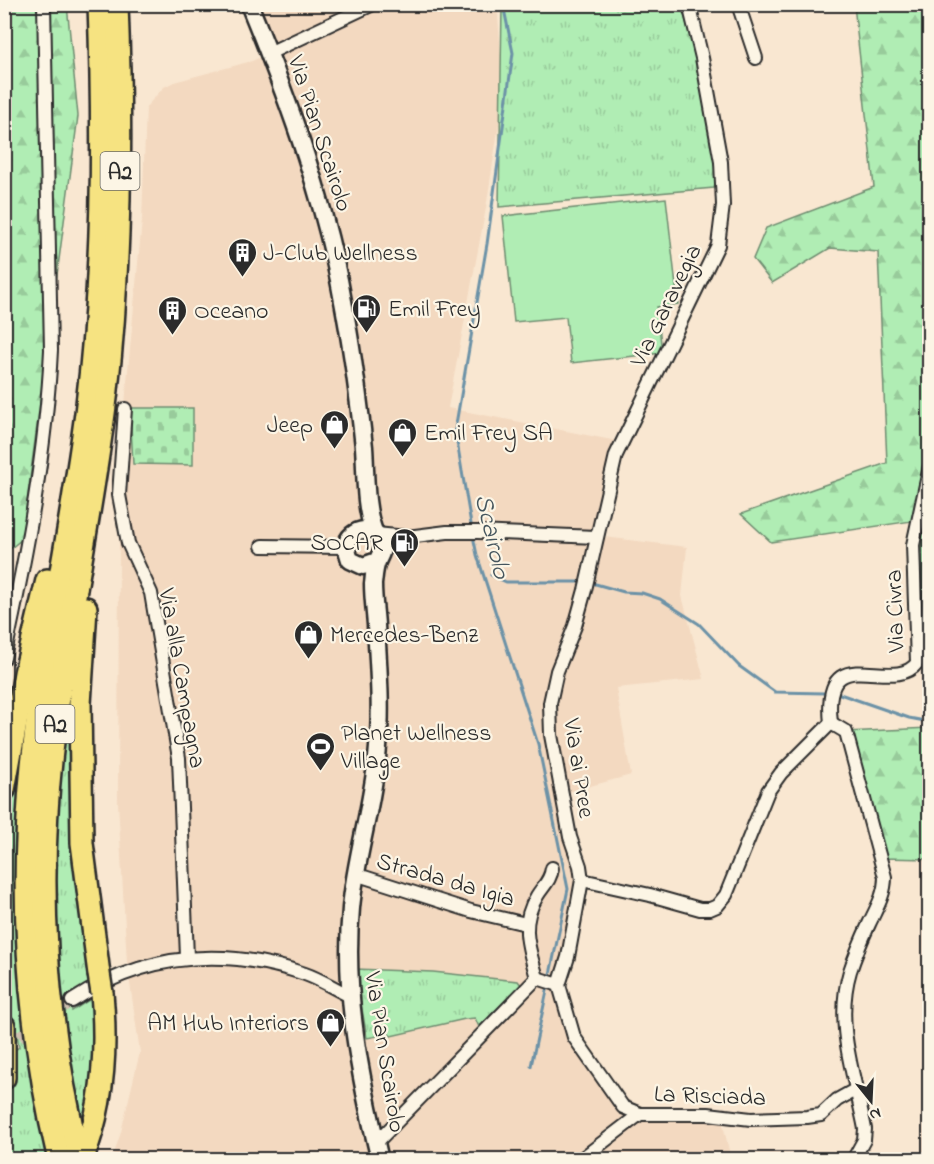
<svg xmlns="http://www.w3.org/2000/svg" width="934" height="1164" font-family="'Indie Flower',sans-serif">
  <defs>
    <pattern id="grass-tufts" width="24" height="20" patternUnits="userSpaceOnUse" patternTransform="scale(1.5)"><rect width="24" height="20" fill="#b0edb4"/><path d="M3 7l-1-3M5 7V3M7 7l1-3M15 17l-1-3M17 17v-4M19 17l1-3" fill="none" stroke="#98cb9b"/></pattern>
    <pattern id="forest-firs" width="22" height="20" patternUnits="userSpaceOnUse" patternTransform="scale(1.5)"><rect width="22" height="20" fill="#b0edb4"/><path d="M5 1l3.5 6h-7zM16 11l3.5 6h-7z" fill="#98cb9b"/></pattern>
    <pattern id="cemetery-stones" width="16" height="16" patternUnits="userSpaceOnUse" patternTransform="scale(1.5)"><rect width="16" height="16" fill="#b0edb4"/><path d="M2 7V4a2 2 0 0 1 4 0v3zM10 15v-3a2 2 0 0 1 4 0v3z" fill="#98cb9b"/></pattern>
  </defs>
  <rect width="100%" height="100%" fill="#f9e7d1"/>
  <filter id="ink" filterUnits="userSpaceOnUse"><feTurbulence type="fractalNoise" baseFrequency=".0167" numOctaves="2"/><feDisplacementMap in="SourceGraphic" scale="12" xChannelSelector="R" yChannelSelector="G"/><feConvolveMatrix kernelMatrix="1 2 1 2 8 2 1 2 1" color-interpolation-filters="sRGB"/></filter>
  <g filter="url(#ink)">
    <polygon fill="#f3d9c0" points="249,5 497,5 504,91 486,208 448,408 622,442 596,536 687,547 682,596 704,679 616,688 631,775 561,794 582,880 559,985 574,1037 623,1107 721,1116 731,1159 112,1160 121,1132 140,1052 127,963 118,802 119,550 119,495 126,392 142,220 146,107 164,87 174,82 252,61 269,53"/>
    <g fill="url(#grass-tufts)" stroke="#6e8c70" stroke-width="1.5">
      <polygon points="502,5 681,5 695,52 717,179 714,188 499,207"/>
      <path d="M 71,682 L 93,980 L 70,996 L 72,1011 L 95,996 L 98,1047 L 83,1136 C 76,1100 68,1064 64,1028 C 50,915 53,793 71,682 Z"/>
      <path d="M 26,719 C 17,826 11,932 26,1039 C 32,1079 42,1119 51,1159 L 5,1160 L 10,1102 L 11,1058 L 13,1052 L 19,1047 L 17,1034 L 13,1037 L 11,1031 C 9,977 3,923 5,870 C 7,818 15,769 26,719 Z"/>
      <polygon points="355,969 433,972 518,981 521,985 479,1027 475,1018 465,1019 391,1036 389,1034 367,1038"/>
    </g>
    <g fill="url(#forest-firs)" stroke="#6e8c70" stroke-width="1.5">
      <polygon points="5,5 67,5 78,116 22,539 5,553"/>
      <polygon points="854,5 929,5 929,680 926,668 918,659 918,520 771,542 741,514 887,463 878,252 830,248 772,283 753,259 766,228 874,187"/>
      <polygon points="929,728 929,859 881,858 846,732"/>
    </g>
    <polygon fill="url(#cemetery-stones)" stroke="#6e8c70" stroke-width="1.5" points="130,408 193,408 193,465 133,464"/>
    <polygon fill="#b0edb4" stroke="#6e8c70" stroke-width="1.5" points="666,198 678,304 657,307 662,353 571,363 566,317 514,322 503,216"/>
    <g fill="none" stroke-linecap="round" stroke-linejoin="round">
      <g stroke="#6c92a7" stroke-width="3">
        <polyline points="472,530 455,430 487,244 513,53 503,4"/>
        <polyline points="473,536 477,555 538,744 568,889 549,979"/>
        <polyline points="491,575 506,582 580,582"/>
        <polyline points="592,583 624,592 642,593 660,599 699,624 739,666 775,692 825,693"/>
        <polyline points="837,693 909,718 930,722"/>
        <polyline points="531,1066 548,986"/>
      </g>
      <polyline stroke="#d0c1b0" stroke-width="12" stroke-dasharray="12 6" stroke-linecap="butt" points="4,1047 72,1001"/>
      <defs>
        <g id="minor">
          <polyline points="738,4 756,58"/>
          <polyline points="269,53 373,4"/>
          <polyline points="125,409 119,495 128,543 151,593 179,758 187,957"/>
          <polyline points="376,534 407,537 447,532 478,532 596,537"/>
          <polyline points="262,546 346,547"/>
          <path d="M 4,658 C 26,556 46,454 51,350 L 44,4"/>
          <path d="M 831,723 L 846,732 L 885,877 C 885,895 876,909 869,924 C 862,939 855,956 850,971 C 834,1025 855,1076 865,1129 L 864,1140 L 853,1160"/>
          <path d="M 831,723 C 821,635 892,696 917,663 L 913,545 L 930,466"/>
          <polyline points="355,874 471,911 526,924"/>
          <polyline points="582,880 650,895 700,909 710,909 717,906 726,895 768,791 781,773 831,723"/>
          <path d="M 537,978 C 529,948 519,925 537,896 C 543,886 551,880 552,868"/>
          <polyline points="537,978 559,985"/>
          <polyline points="559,985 568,957 582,880 580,866 570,837 551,735 550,703 557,671 575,626 585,590 616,455 718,245 723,205 721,162 702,58 689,4"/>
          <polyline points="559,985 574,1037 623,1107 640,1114 708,1114 751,1119 807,1117 821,1115 837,1100 855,1090"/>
          <path d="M 72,1001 C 145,953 222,946 305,974 C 320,979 335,989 350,996"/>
          <polyline points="376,1143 537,978"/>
          <polyline points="580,1160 640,1114"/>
        </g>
        <g id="secondary">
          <path d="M 249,4 C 290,104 327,205 345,312 C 353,356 359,401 364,447 C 366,475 364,504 374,532"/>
          <path d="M 377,561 L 363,566 L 350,560 L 346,547 C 349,526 379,523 382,545 C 383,552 379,556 377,562 C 374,569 374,577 373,584 C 373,598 375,611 376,625 C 378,666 382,706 378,747 C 374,802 356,854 351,908 C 343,993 360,1077 380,1160"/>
        </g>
        <g id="motorway">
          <polyline points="86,608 80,704 82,843 99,974"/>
          <polyline points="4,790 25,673 47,580"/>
          <polyline points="4,1026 4,1078"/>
          <path d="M 59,1160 C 28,1031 19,897 32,765 C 44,647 71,531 86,413 C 103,275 104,142 99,4"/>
          <path d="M 80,1160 C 45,1024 37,881 53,742 C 67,624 93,508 107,390 C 121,262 122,133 117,4"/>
          <path d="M 82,1160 C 104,1107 107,1049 102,993"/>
        </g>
      </defs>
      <use href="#minor" stroke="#2b2b2b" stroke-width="16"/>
      <use href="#secondary" stroke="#2b2b2b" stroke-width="21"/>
      <use href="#motorway" stroke="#2b2b2b" stroke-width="26"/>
      <use href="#minor" stroke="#fcf5e5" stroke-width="12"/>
      <use href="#secondary" stroke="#fcf5e5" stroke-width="16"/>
      <use href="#motorway" stroke="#f6e381" stroke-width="21"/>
      <defs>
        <polyline id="motorway-bridge" points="99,974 102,993"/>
      </defs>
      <use href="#motorway-bridge" stroke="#2b2b2b" stroke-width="26" stroke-linecap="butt"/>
      <use href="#motorway-bridge" stroke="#f6e381" stroke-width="21"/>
    </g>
  </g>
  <defs>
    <symbol id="building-pin" viewBox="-11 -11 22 30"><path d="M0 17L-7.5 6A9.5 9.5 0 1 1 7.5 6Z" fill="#2b2b2b" stroke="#fcf5e5"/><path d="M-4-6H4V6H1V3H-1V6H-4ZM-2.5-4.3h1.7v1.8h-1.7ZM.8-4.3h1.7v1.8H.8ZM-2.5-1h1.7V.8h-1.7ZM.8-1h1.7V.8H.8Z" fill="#fff"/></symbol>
    <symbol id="fuel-pin" viewBox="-11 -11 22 30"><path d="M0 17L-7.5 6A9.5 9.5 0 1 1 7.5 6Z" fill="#2b2b2b" stroke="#fcf5e5"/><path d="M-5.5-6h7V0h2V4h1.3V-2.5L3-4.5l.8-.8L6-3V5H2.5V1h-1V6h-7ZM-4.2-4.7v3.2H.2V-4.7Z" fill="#fff"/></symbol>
    <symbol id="shop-pin" viewBox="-11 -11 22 30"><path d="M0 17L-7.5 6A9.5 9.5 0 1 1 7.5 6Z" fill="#2b2b2b" stroke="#fcf5e5"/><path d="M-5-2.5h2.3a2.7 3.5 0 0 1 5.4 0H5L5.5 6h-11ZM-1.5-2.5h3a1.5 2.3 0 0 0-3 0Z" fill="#fff"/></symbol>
    <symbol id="stadium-pin" viewBox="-11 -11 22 30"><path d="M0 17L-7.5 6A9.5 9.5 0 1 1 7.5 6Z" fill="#2b2b2b" stroke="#fcf5e5"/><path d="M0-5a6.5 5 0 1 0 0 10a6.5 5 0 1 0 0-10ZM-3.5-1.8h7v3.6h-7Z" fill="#fff"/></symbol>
  </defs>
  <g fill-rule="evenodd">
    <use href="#building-pin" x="226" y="236" width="33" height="45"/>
    <use href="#fuel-pin" x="350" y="292" width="33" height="45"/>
    <use href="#building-pin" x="156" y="294" width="33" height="45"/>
    <use href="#shop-pin" x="318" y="408" width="33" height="45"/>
    <use href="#shop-pin" x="386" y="416" width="33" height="45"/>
    <use href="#fuel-pin" x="388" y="526" width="33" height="45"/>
    <use href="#shop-pin" x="292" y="618" width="33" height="45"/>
    <use href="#stadium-pin" x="304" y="730" width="33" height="45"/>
    <use href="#shop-pin" x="314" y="1006" width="33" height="45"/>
  </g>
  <g text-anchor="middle" stroke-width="4.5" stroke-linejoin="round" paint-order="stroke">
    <g fill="#fcf5e5" stroke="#6a6863" stroke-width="1.5">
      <rect x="100.5" y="152" width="39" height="38" rx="4.5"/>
      <rect x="35.5" y="705" width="39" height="38" rx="4.5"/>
    </g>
    <g font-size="22" font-weight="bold" fill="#2b2b2b">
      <text x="120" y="179">A2</text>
      <text x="55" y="732">A2</text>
    </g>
    <g font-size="24" fill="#2b2b2b" stroke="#fcf5e5">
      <text transform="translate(321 133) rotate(72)" y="8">Via Pian Scairolo</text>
      <text transform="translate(665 305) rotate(-64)" y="8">Via Garavegia</text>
      <text transform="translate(894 611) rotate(-92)" y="8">Via Civra</text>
      <text transform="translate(183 678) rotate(80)" y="8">Via alla Campagna</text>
      <text transform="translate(580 768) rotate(81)" y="8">Via ai Pree</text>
      <text transform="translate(446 879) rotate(16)" y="8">Strada da Igia</text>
      <text transform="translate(386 1052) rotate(81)" y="8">Via Pian Scairolo</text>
      <text transform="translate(710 1095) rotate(2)" y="8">La Risciada</text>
    </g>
    <g font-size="24" fill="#2b2b2b" stroke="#fcf5e5" text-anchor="start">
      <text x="263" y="260">J-Club Wellness</text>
      <text x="388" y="316">Emil Frey</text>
      <text x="194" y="318">Oceano</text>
      <text x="313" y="432" text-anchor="end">Jeep</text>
      <text x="424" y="440">Emil Frey SA</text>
      <text x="383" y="550" text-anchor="end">SOCAR</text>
      <text x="330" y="642">Mercedes-Benz</text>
      <text x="341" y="740">Planet Wellness<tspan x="341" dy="28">Village</tspan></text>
      <text x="309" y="1030" text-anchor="end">AM Hub Interiors</text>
    </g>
    <g font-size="26" font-style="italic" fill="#46565e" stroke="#fcf5e5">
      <text transform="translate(494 536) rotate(77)" y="9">Scairolo</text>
    </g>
  </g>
  <rect width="934" height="1164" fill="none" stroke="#fcf5e5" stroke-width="24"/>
  <rect x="12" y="12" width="910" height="1140" fill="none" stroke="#2b2b2b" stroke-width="2" filter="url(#ink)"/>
  <g transform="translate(871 1101) rotate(162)" stroke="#fcf5e5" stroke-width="4.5" paint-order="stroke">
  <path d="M0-4.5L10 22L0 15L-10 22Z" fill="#2b2b2b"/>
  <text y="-9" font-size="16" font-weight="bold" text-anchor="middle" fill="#2b2b2b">N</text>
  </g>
</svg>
